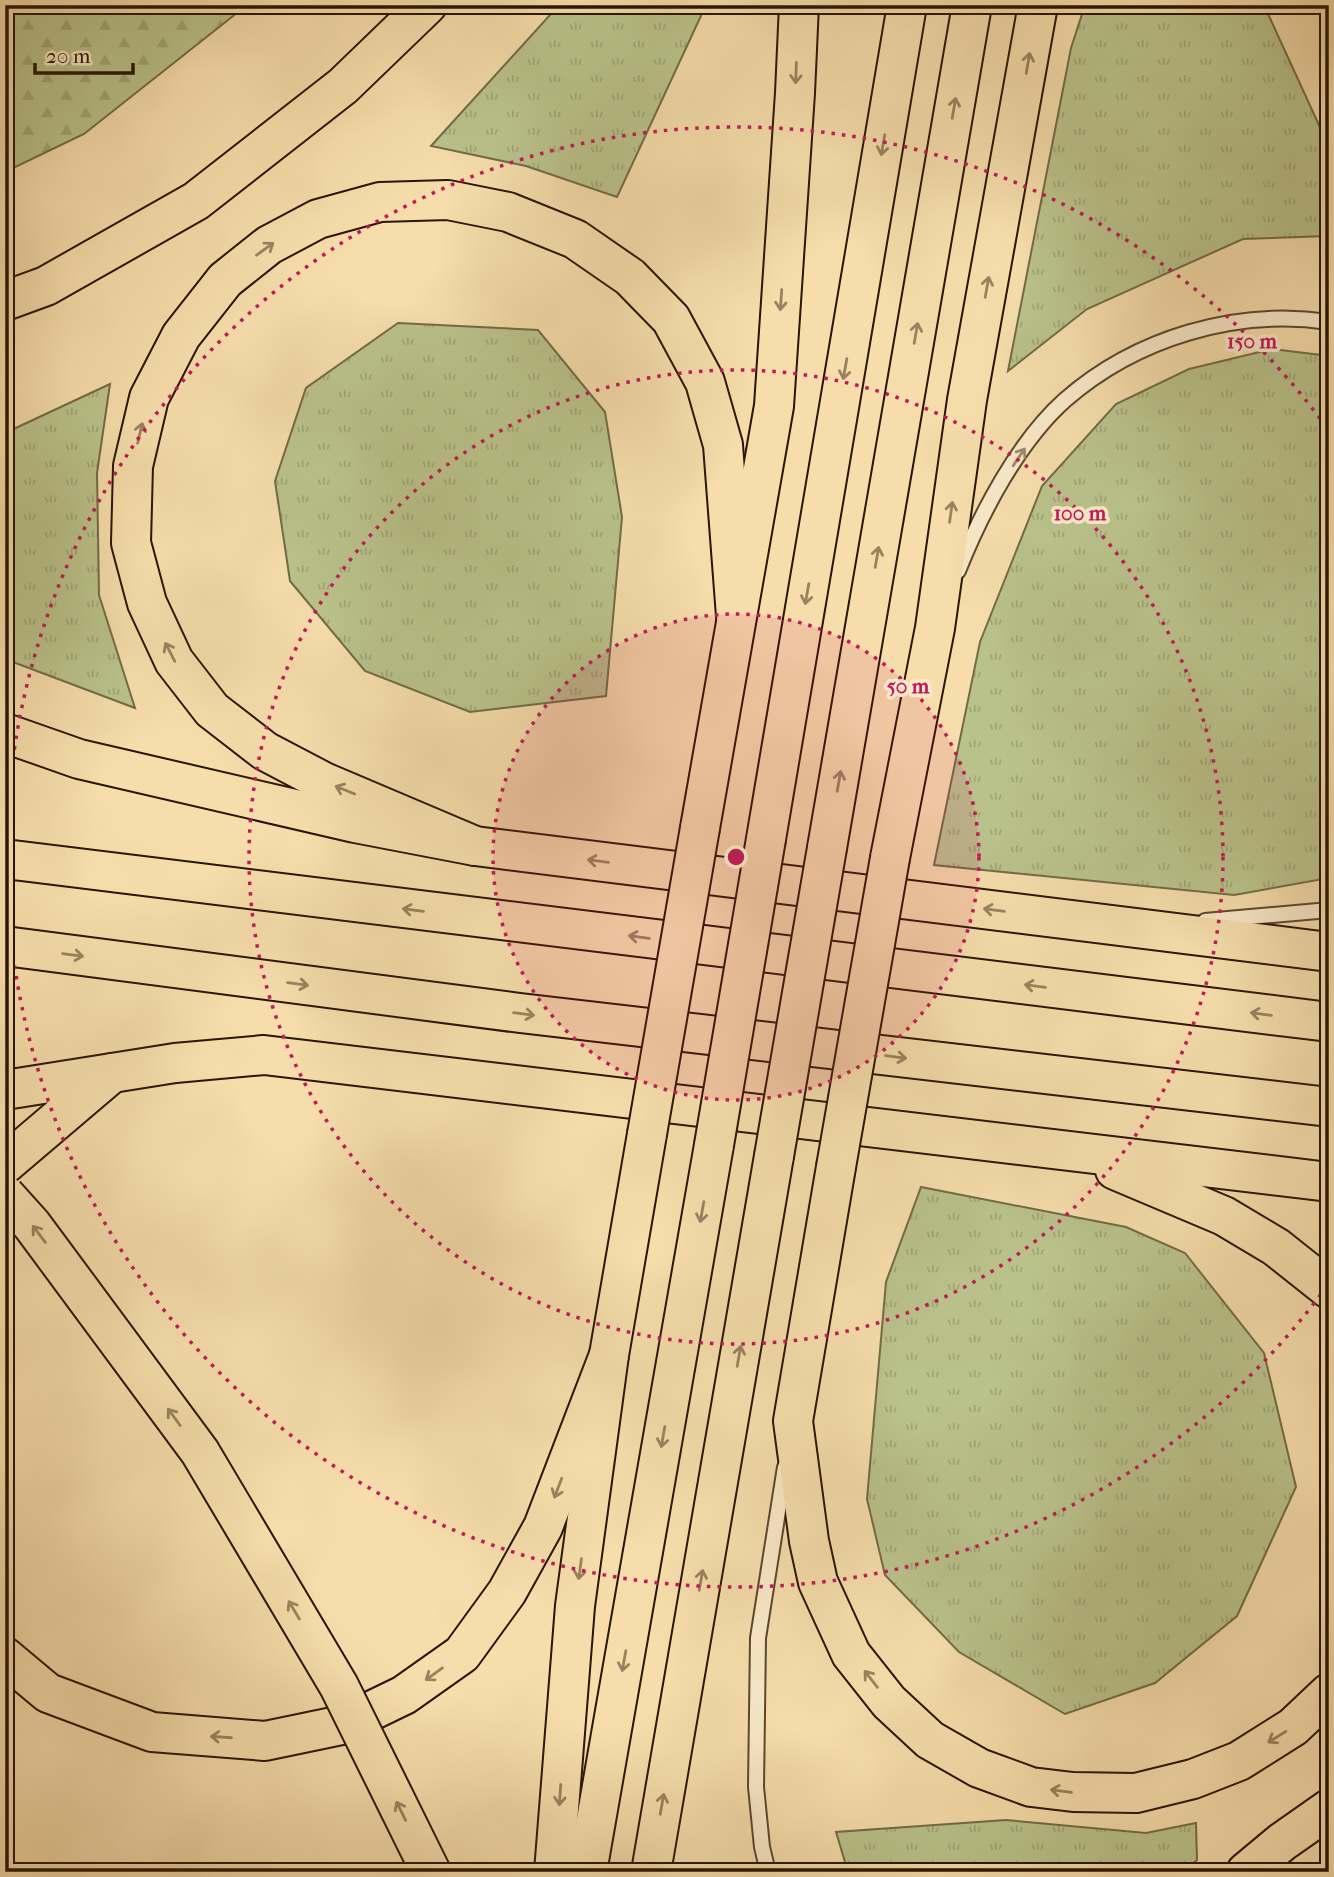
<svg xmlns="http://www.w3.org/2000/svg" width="1334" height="1877" font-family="'IM FELL French Canon',serif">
  <defs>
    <pattern id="grass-tufts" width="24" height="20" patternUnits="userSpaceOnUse" patternTransform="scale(1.75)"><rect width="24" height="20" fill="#bac28b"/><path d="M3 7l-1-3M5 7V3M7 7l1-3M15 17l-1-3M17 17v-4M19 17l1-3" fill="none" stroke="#a0a676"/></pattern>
    <pattern id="forest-firs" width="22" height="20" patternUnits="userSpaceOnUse" patternTransform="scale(1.75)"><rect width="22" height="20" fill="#bac28b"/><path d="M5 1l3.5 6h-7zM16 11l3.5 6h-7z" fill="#a0a676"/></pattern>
  </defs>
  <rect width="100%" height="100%" fill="#f6ddab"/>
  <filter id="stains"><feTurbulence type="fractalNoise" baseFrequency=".00286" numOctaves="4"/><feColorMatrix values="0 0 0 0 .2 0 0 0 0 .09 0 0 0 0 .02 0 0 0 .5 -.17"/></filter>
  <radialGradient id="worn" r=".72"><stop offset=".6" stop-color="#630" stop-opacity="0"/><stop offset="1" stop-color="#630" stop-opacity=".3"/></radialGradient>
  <g fill="url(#grass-tufts)" stroke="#716c46" stroke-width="2">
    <polygon points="559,5 706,5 617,197 526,166 431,146"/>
    <polygon points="1085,5 1264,5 1329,147 1329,236 1243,239 1087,309 1008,371 1071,48"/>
    <polygon points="398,323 538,330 605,412 622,517 606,696 470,712 365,671 290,581 275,481 306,388"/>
    <polygon points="1272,349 1329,356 1329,878 1234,895 934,865 980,642 1042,486 1116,404 1189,369"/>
    <polygon points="110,384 97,473 99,595 135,708 5,659 5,433"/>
    <polygon points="921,1187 1126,1227 1185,1253 1264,1353 1296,1487 1237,1616 1155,1683 1065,1714 959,1652 885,1575 867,1499 886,1282"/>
    <polygon points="1006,1820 1146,1833 1196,1823 1197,1860 1183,1872 848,1872 836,1832"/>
  </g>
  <polygon fill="url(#forest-firs)" stroke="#716c46" stroke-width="2" points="5,5 247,5 84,134 5,172"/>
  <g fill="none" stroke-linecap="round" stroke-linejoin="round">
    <defs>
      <g id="service">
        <path d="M 958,571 C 981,513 1018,442 1065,400 C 1136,338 1236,308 1329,322"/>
        <polyline points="1205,921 1329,910"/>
        <polyline points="768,1872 762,1847 756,1787 758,1638 785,1467"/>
      </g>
      <g id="motorway">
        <polyline points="5,301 46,286 196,201 343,86 427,5"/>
        <polyline points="5,733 79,759 355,823 475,846 1329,952"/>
        <polyline points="700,828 774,406 795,93 799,5"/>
        <polyline points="766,839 907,5"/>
        <polyline points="475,846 324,782 265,751 212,710 174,661 147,603 131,543 133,466 149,398 181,336 225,280 269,245 318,219 380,202 448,200 508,212 575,239 630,277 671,319 705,382 723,445 736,616"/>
        <polyline points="827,848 972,5"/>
        <polyline points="890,858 935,628 967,400 1038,5"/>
        <polyline points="5,859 1329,1022"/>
        <polyline points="5,946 520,1013 1329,1107"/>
        <polyline points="5,1090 175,1063 264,1055 1329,1182"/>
        <polyline points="5,1164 112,1073"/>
        <polyline points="836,1167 793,1421 809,1541 818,1582 851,1654 889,1702 930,1740 979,1768 1031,1787 1073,1792 1136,1793 1193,1779 1239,1761 1293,1727 1329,1693"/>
        <polyline points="1115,1170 1224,1216 1276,1247 1329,1289"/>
        <polyline points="5,1657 48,1693 152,1732 265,1741 342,1725 404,1695 462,1654 507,1592 543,1527 609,1355"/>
        <polyline points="554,1872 575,1606 609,1355 647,1134"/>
        <polyline points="587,1872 714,1145"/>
        <polyline points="651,1872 774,1156"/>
        <polyline points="1246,1872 1282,1842 1329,1809"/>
      </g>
    </defs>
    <use href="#service" stroke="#5c472c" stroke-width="18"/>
    <use href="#motorway" stroke="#281502" stroke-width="42"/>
    <use href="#service" stroke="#f9e9c8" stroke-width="14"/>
    <use href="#motorway" stroke="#f6ddab" stroke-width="38"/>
    <defs>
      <g id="motorway-bridge">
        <polyline points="647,1134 700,828"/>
        <polyline points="714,1145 766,839"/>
        <polyline points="774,1156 827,848"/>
        <polyline points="836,1167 890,858"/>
        <polyline points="5,1195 32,1225 200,1452 339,1686 431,1872"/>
      </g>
    </defs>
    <use href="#motorway-bridge" stroke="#281502" stroke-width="42" stroke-linecap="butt"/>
    <use href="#motorway-bridge" stroke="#f6ddab" stroke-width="38"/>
  </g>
  <defs><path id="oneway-shaft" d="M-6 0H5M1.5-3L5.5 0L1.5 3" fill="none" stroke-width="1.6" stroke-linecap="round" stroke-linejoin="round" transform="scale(1.75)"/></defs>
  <g stroke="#99835f">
    <use href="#oneway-shaft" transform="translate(1028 63) rotate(-80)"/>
    <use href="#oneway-shaft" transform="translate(796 73) rotate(92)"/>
    <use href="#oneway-shaft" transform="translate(954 108) rotate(-80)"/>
    <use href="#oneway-shaft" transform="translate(883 145) rotate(100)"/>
    <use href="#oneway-shaft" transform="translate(265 249) rotate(-36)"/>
    <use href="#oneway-shaft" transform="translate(987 287) rotate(-80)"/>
    <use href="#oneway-shaft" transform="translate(781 300) rotate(94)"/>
    <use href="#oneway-shaft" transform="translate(916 333) rotate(-80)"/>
    <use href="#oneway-shaft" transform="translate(845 369) rotate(100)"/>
    <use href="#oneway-shaft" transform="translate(140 433) rotate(-77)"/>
    <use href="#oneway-shaft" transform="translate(951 512) rotate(-82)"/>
    <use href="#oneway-shaft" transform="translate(877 557) rotate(-80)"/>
    <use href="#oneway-shaft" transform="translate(807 594) rotate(100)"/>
    <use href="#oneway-shaft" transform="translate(170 652) rotate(-117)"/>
    <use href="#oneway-shaft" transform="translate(839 781) rotate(-80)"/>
    <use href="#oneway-shaft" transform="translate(345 790) rotate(-158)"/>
    <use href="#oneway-shaft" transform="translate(598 861) rotate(-173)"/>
    <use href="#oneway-shaft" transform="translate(413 910) rotate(-173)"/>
    <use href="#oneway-shaft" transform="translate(994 910) rotate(-173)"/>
    <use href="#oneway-shaft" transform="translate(639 937) rotate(-173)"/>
    <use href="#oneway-shaft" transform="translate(73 955) rotate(7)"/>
    <use href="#oneway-shaft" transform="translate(298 984) rotate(7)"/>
    <use href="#oneway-shaft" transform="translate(1035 986) rotate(-173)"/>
    <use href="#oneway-shaft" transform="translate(524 1014) rotate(7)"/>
    <use href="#oneway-shaft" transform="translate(1261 1014) rotate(-173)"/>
    <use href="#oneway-shaft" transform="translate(896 1057) rotate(7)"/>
    <use href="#oneway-shaft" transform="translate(702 1212) rotate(100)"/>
    <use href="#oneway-shaft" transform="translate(39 1234) rotate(-127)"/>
    <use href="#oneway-shaft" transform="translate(739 1356) rotate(-80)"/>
    <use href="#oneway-shaft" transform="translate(174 1417) rotate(-126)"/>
    <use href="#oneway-shaft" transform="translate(663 1437) rotate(100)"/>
    <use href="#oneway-shaft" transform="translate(558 1488) rotate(111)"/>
    <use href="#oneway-shaft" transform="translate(580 1569) rotate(98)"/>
    <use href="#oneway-shaft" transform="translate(701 1580) rotate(-80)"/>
    <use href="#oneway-shaft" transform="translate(294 1610) rotate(-121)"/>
    <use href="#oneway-shaft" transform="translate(624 1661) rotate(100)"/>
    <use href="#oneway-shaft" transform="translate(434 1674) rotate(144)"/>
    <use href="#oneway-shaft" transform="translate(871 1679) rotate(-128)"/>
    <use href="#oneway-shaft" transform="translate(221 1737) rotate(-176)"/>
    <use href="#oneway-shaft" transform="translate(1277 1737) rotate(148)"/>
    <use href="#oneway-shaft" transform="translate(1061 1791) rotate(-172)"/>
    <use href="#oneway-shaft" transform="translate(560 1795) rotate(94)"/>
    <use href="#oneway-shaft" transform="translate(662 1804) rotate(-80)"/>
    <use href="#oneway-shaft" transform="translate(401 1811) rotate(-116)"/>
  </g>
  <use stroke="#9b8a6f" href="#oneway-shaft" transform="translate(1019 457) rotate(-56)"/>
  <circle cx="736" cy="857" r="243" fill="#c2185b" fill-opacity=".12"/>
  <g fill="none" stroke="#c2185b" stroke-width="3.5" stroke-dasharray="3.5 7">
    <circle cx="736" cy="857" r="243"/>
    <circle cx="736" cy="857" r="487"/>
    <path d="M1327 1286A730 730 0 1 1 1327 428"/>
  </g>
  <circle cx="736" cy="857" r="10" fill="#c2185b" stroke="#f9e9c8" stroke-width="3.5"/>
  <g font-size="21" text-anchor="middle" font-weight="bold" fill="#c2185b" stroke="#f9e9c8" stroke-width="7" stroke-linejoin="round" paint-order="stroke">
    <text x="1252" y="348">150 m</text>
    <text x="1080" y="520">100 m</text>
    <text x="908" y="693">50 m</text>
  </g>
  <rect width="1334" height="1877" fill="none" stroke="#f6ddab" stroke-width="28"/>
  <rect x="7" y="7" width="1320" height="1863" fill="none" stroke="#281502" stroke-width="3.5"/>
  <rect x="14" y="14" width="1306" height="1849" fill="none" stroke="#281502" stroke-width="2"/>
  <path d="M35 63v10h98v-10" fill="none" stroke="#281502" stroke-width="3.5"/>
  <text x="46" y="63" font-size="21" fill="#281502" stroke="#f9e9c8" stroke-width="5" paint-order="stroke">20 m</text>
  <rect width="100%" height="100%" filter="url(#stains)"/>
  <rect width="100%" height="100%" fill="url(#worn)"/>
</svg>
